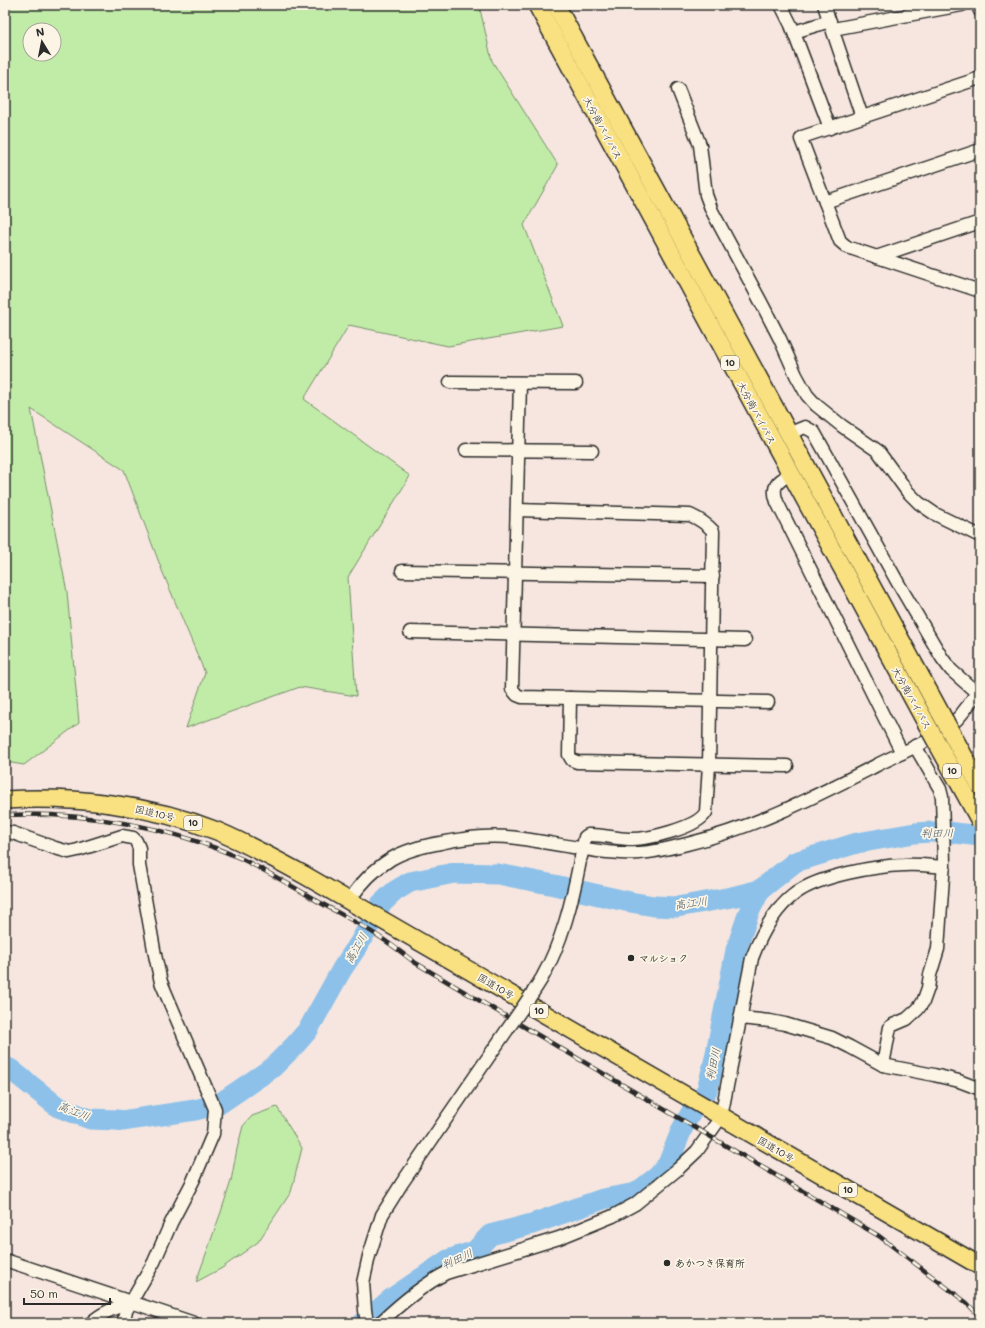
<svg xmlns="http://www.w3.org/2000/svg" width="985" height="1328" font-family="Mali,'Klee One',sans-serif">
  <rect width="100%" height="100%" fill="#f6e6df"/>
  <filter id="ink" filterUnits="userSpaceOnUse"><feTurbulence type="fractalNoise" baseFrequency=".025" numOctaves="2"/><feDisplacementMap in="SourceGraphic" scale="8" xChannelSelector="R" yChannelSelector="G"/><feConvolveMatrix kernelMatrix="1 2 1 2 8 2 1 2 1" color-interpolation-filters="sRGB"/></filter>
  <g filter="url(#ink)">
    <g fill="#c1eca8" stroke="#768c6a" fill-rule="evenodd">
      <path d="M 5,5 L 479,5 L 492,61 L 558,165 L 524,225 L 563,326 L 448,346 L 349,325 L 304,399 L 410,476 L 348,577 L 356,696 L 300,687 L 186,728 L 205,673 L 163,573 L 124,470 L 31,409 L 67,592 L 79,723 L 24,765 L 5,762 ZM 30,30 L 54,30 L 54,54 L 30,54 Z"/>
      <polygon points="277,1107 302,1148 291,1192 258,1242 222,1268 196,1282 221,1212 231,1181 237,1149 243,1126 252,1116"/>
    </g>
    <g fill="none" stroke-linecap="round" stroke-linejoin="round">
      <g stroke="#8dc1ea" stroke-width="21">
        <polyline points="5,1067 10,1069 58,1107 90,1119 117,1120 122,1121 195,1110 219,1104 272,1068 295,1045 308,1030 342,969 359,944 381,904 395,891 410,882 454,873 498,874 554,885 630,902 654,906 677,907 732,897 760,890"/>
        <polyline points="363,1323 391,1299 448,1260 475,1251 490,1235 532,1224 603,1199 636,1193 658,1176 668,1164 682,1129 693,1109 707,1090 715,1058 736,950 749,912 760,890 795,862 857,843 915,833 931,832 947,832 980,836"/>
      </g>
      <defs>
        <g id="minor">
          <polyline points="781,5 791,25 830,128"/>
          <polyline points="824,5 862,117"/>
          <polyline points="978,5 980,11"/>
          <polyline points="833,29 962,5"/>
          <polyline points="794,32 830,21"/>
          <polyline points="980,78 802,137 801,139 840,241 847,247 980,291"/>
          <polyline points="678,89 700,145 706,195 712,211 762,304 780,339 796,375 807,395 816,405 842,426 878,451 907,491 919,503 935,514 980,536"/>
          <polyline points="825,202 980,150"/>
          <polyline points="876,257 980,222"/>
          <polyline points="450,382 576,383"/>
          <polyline points="520,383 512,689 517,695 522,697 768,702"/>
          <polyline points="788,434 805,427 814,432 898,583 942,658 951,670 977,693"/>
          <polyline points="466,450 592,451"/>
          <path d="M 790,474 C 777,482 771,486 777,502 L 902,753"/>
          <path d="M 517,510 L 690,515 C 699,519 706,523 713,531 L 709,765 L 706,812 C 698,828 645,840 629,839 C 615,839 602,834 588,835 L 585,837 L 581,857"/>
          <polyline points="402,571 713,576"/>
          <polyline points="410,632 745,640"/>
          <polyline points="570,698 569,755 572,760 577,762 787,766"/>
          <polyline points="5,832 13,833 55,848 69,852 78,850 122,836 133,838 136,841 139,848 139,865 155,955 161,982 215,1109 213,1134 193,1181 171,1223 154,1262 126,1311 123,1323"/>
          <path d="M 349,901 C 360,884 373,870 391,859 C 406,850 423,846 440,843 C 469,837 495,834 524,839 C 552,843 579,849 607,852 C 618,853 628,854 639,853 C 655,852 671,848 687,844 C 756,827 812,798 875,766 C 900,753 930,742 952,724 C 964,714 971,701 980,688"/>
          <polyline points="740,1018 770,1021 785,1024 832,1038 850,1047 883,1065 934,1075 959,1081 980,1089"/>
          <polyline points="883,1065 890,1027 893,1025 907,1019 918,1009 923,1002 928,988 930,975 938,949 944,862 942,797 940,789 915,746"/>
          <polyline points="5,1260 194,1323"/>
          <path d="M 91,1323 C 102,1312 116,1307 131,1303"/>
          <polyline points="367,1323 365,1310 363,1283 369,1256 382,1215 402,1183 507,1030"/>
          <path d="M 380,1323 C 400,1304 421,1286 446,1273 L 559,1238 L 613,1216 L 635,1204 L 678,1169 L 697,1151 L 721,1117 L 752,958 C 761,934 774,909 796,893 C 819,876 875,866 904,865 C 918,864 931,866 944,867"/>
        </g>
        <g id="highway">
          <polyline points="537,5 925,721"/>
          <polyline points="556,5 940,712"/>
          <path d="M 5,800 C 76,796 151,805 217,831 C 248,844 277,860 306,876 L 980,1266"/>
        </g>
      </defs>
      <use href="#minor" stroke="#2b2b2b" stroke-width="15"/>
      <use href="#highway" stroke="#2b2b2b" stroke-width="20"/>
      <use href="#minor" stroke="#fcf5e5" stroke-width="12"/>
      <use href="#highway" stroke="#f9e181" stroke-width="17"/>
      <defs>
        <path id="rail" d="M 5,815 C 85,812 169,826 242,859 C 268,872 294,887 319,902 C 342,915 366,927 387,942 C 396,948 405,955 414,962 L 879,1236 L 967,1303 L 980,1317"/>
      </defs>
      <use href="#rail" stroke="#2b2b2b" stroke-width="4.5"/>
      <use href="#rail" stroke="#fcf5e5" stroke-width="3" stroke-dasharray="9" stroke-linecap="butt"/>
      <defs>
        <path id="minor-bridge" d="M 507,1030 C 519,1013 531,996 542,978 C 562,942 572,902 580,861"/>
        <g id="highway-bridge">
          <polyline points="940,712 980,786"/>
          <polyline points="925,721 980,821"/>
        </g>
      </defs>
      <use href="#minor-bridge" stroke="#2b2b2b" stroke-width="15" stroke-linecap="butt"/>
      <use href="#highway-bridge" stroke="#2b2b2b" stroke-width="20" stroke-linecap="butt"/>
      <use href="#minor-bridge" stroke="#fcf5e5" stroke-width="12"/>
      <use href="#highway-bridge" stroke="#f9e181" stroke-width="17"/>
    </g>
  </g>
  <g fill="#2b2b2b" stroke="#fcf5e5" stroke-width="1.5">
    <circle cx="631" cy="958" r="4"/>
    <circle cx="667" cy="1263" r="4"/>
  </g>
  <g text-anchor="middle" stroke-width="3.5" stroke-linejoin="round" paint-order="stroke">
    <g fill="#fcf5e5" stroke="#6a6863" stroke-width="1">
      <rect x="721" y="356" width="18" height="14" rx="3"/>
      <rect x="943" y="764" width="18" height="14" rx="3"/>
      <rect x="184" y="816" width="18" height="14" rx="3"/>
      <rect x="530" y="1004" width="18" height="14" rx="3"/>
      <rect x="839" y="1183" width="18" height="14" rx="3"/>
    </g>
    <g font-size="9" font-weight="bold" fill="#2b2b2b">
      <text x="730" y="366">10</text>
      <text x="952" y="774">10</text>
      <text x="193" y="826">10</text>
      <text x="539" y="1014">10</text>
      <text x="848" y="1193">10</text>
    </g>
    <g font-size="10" fill="#2b2b2b" stroke="#fcf5e5">
      <text transform="translate(603 128) rotate(62)" y="4">大分南バイパス</text>
      <text transform="translate(757 413) rotate(62)" y="4">大分南バイパス</text>
      <text transform="translate(912 698) rotate(61)" y="4">大分南バイパス</text>
      <text transform="translate(155 813) rotate(13)" y="4">国道10号</text>
      <text transform="translate(496 986) rotate(30)" y="4">国道10号</text>
      <text transform="translate(776 1149) rotate(30)" y="4">国道10号</text>
    </g>
    <g font-size="10" font-weight="bold" fill="#2b2b2b" stroke="#fcf5e5" text-anchor="start">
      <text x="639" y="962">マルショク</text>
      <text x="675" y="1267">あかつき保育所</text>
    </g>
    <g font-size="11" font-style="italic" fill="#485864" stroke="#fcf5e5">
      <text x="937" y="837">判田川</text>
      <text transform="translate(691 903) rotate(-8)" y="4">高江川</text>
      <text transform="translate(356 948) rotate(-60)" y="4">高江川</text>
      <text transform="translate(713 1064) rotate(-78)" y="4">判田川</text>
      <text transform="translate(74 1111) rotate(21)" y="4">高江川</text>
      <text transform="translate(457 1259) rotate(-25)" y="4">判田川</text>
    </g>
  </g>
  <rect width="985" height="1328" fill="none" stroke="#fcf5e5" stroke-width="20"/>
  <rect x="10" y="10" width="965" height="1308" fill="none" stroke="#2b2b2b" stroke-width="1.5" filter="url(#ink)"/>
  <g transform="translate(42 42) rotate(350)"><circle r="19" fill="#fcf5e5" stroke="#a8a49b"/>
  <path d="M0-3L7 15L0 10L-7 15Z" fill="#2b2b2b"/>
  <text y="-6" font-size="11" font-weight="bold" text-anchor="middle" fill="#2b2b2b">N</text>
  </g>
  <path d="M24 1298v6h86v-6" fill="none" stroke="#2b2b2b" stroke-width="2"/>
  <text x="30" y="1298" font-size="12" fill="#2b2b2b" stroke="#fcf5e5" stroke-width="3" paint-order="stroke">50 m</text>
</svg>
